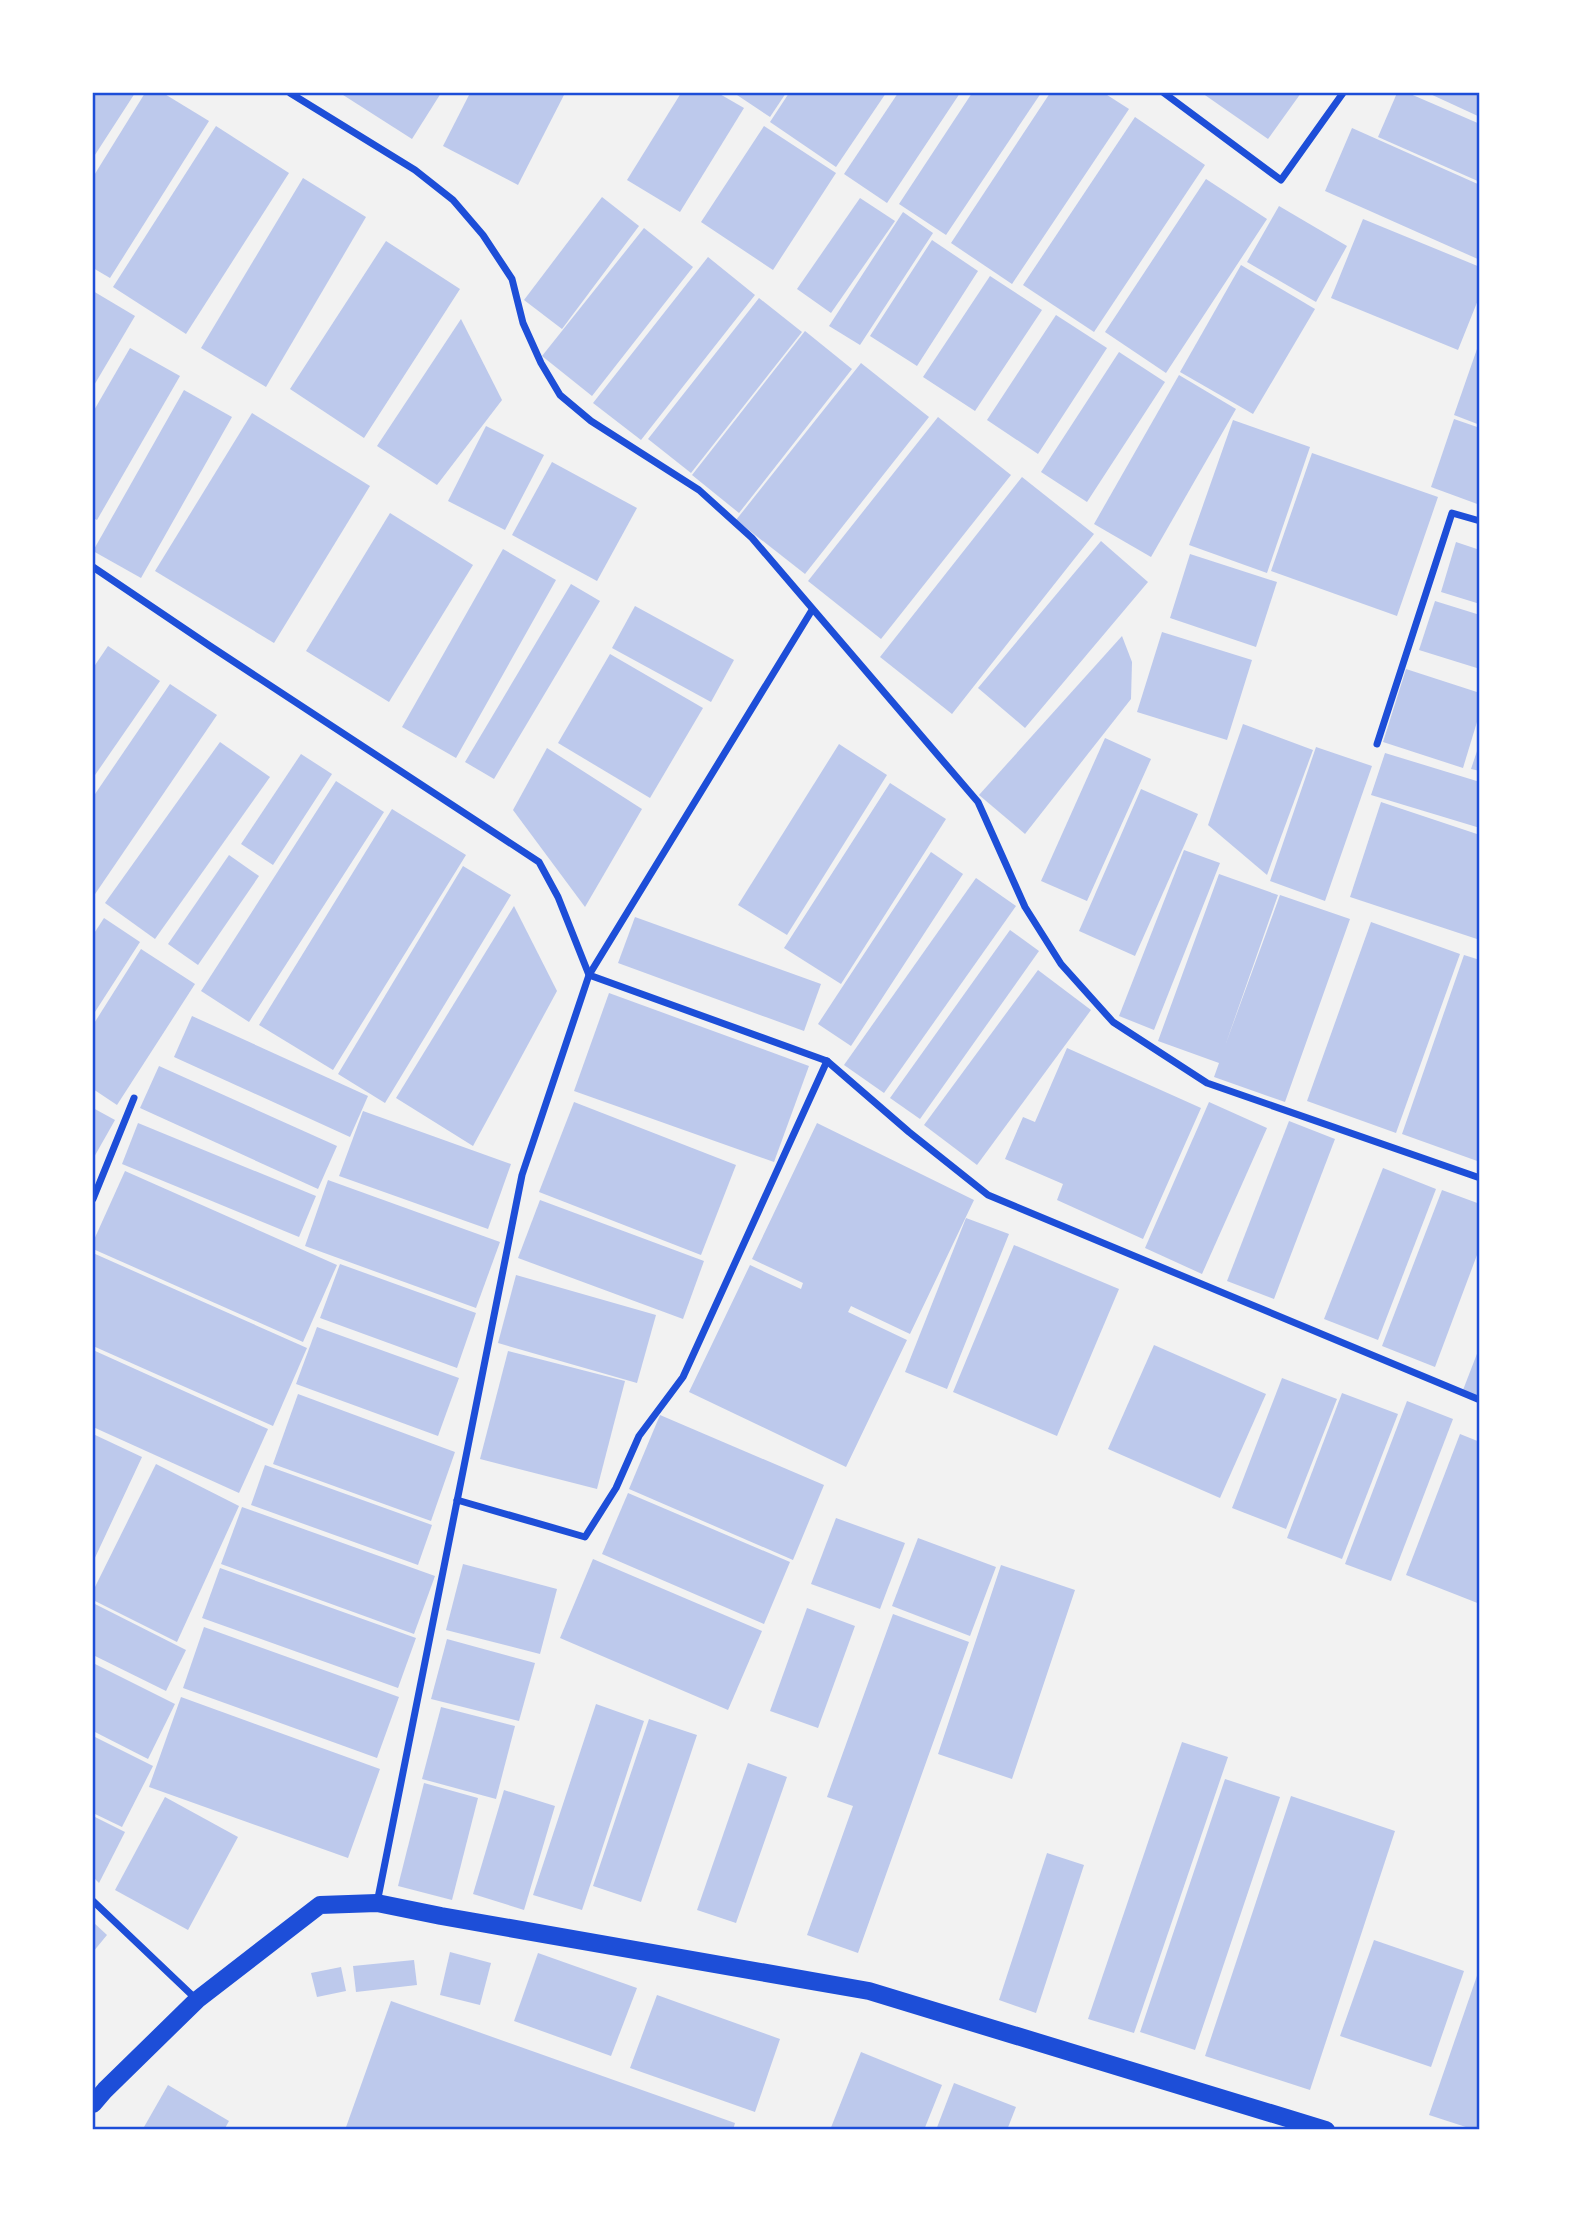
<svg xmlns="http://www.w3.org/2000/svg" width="1573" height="2223" font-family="'Varela Round',sans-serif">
  <rect width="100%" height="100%" fill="#f2f2f2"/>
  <g fill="#bdc9ec">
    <polygon points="93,93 135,93 93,158"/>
    <polygon points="145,93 163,93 209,121 110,278 93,268 93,177"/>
    <polygon points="340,93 441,93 412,139"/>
    <polygon points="470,93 565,93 518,185 443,146"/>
    <polygon points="681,93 718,93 744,108 680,212 627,180"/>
    <polygon points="734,93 786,93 770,117"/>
    <polygon points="789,93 886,93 836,167 770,122"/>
    <polygon points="898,93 960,93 887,203 844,174"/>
    <polygon points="972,93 1041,93 946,235 899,204"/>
    <polygon points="1050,93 1104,93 1129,109 1012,284 951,243"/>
    <polygon points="1202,93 1301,93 1268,139"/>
    <polygon points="1397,93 1408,93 1480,124 1480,182 1378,137"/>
    <polygon points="1428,93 1480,93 1480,117"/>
    <polygon points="1135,117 1205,165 1094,332 1023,285"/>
    <polygon points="216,126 289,173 186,334 113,287"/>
    <polygon points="764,126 836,173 773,270 701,222"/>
    <polygon points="1352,128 1480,185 1480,260 1325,191"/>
    <polygon points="303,178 366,217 266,387 201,348"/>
    <polygon points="1206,179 1267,219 1166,373 1105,332"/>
    <polygon points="602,197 639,226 562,329 524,300"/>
    <polygon points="860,198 895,221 831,313 797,289"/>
    <polygon points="1279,206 1347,246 1316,302 1247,262"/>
    <polygon points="903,212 933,233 860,345 829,326"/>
    <polygon points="1363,219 1480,267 1480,295 1458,350 1331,298"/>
    <polygon points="644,228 693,267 592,396 542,356"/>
    <polygon points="932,240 978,271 917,366 870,336"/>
    <polygon points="386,241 460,289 364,438 290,389"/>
    <polygon points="708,257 755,295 641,440 593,403"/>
    <polygon points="1241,265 1315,309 1253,414 1180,372"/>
    <polygon points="990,276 1042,310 975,411 923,377"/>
    <polygon points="93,291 135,316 93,387"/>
    <polygon points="759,298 802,332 691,473 648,439"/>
    <polygon points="1056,315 1107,348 1038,454 987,420"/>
    <polygon points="461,319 502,400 437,485 377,446"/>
    <polygon points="805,331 852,369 739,513 692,475"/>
    <polygon points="130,348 180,376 97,520 93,518 93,412"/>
    <polygon points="1477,349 1480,350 1480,425 1454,415"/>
    <polygon points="1119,352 1165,382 1087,502 1041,472"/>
    <polygon points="861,363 929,417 805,574 736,520"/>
    <polygon points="1179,375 1236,409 1151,557 1094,524"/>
    <polygon points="184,390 232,417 141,578 93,551"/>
    <polygon points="252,413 370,486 274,643 155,571"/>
    <polygon points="938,417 1011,475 881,639 808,581"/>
    <polygon points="1454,419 1480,428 1480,505 1431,487"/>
    <polygon points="1233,420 1310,447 1267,573 1189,545"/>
    <polygon points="486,426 544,455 505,530 448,501"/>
    <polygon points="1312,453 1438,497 1397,616 1271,571"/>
    <polygon points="552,462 637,508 597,581 512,535"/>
    <polygon points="1022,477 1094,534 952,714 880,657"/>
    <polygon points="390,513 473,565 389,702 306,651"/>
    <polygon points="1101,541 1148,582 1025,728 978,688"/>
    <polygon points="1456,542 1480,550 1480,604 1441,592"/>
    <polygon points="503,549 556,580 456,758 402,727"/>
    <polygon points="1190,554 1277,582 1256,647 1170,618"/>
    <polygon points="571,584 600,601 494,779 465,762"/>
    <polygon points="1435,601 1480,615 1480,669 1419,650"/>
    <polygon points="635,606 734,660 711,702 612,648"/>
    <polygon points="1162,632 1252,660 1227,740 1137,712"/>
    <polygon points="1122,636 1132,662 1131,699 1025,834 979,795"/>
    <polygon points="108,646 160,681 93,778 93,668"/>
    <polygon points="610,654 703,708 650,798 558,743"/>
    <polygon points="1406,669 1480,693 1480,712 1463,768 1383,742"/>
    <polygon points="170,684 217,715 93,897 93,797"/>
    <polygon points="1243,724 1313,750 1267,875 1208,825"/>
    <polygon points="1105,738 1151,759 1087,901 1041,881"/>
    <polygon points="220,742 270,777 155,939 105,903"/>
    <polygon points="1480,742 1480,771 1471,769"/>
    <polygon points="839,744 887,775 787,935 738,905"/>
    <polygon points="1316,747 1372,766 1325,901 1270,881"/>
    <polygon points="547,748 642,809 585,907 513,810"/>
    <polygon points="1385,753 1480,782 1480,828 1371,795"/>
    <polygon points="301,754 332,774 273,865 241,844"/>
    <polygon points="336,781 384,812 249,1022 201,991"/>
    <polygon points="890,783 946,819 841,984 784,948"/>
    <polygon points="1141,789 1198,814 1135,956 1079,931"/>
    <polygon points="1381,802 1480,835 1480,940 1350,897"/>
    <polygon points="392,809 466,855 333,1070 259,1025"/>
    <polygon points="1184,850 1220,863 1154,1030 1119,1016"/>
    <polygon points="931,852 963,874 851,1046 818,1024"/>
    <polygon points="229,855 259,876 198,965 168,944"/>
    <polygon points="463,866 511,895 385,1103 338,1074"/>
    <polygon points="1219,874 1278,895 1225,1046 1280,895 1350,919 1285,1102 1214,1077 1219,1063 1158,1041"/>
    <polygon points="976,878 1016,906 884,1093 844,1065"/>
    <polygon points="514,906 557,991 473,1146 396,1098"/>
    <polygon points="635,917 821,984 804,1031 618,963"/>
    <polygon points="104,918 140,942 93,1015 93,935"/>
    <polygon points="1371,922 1460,954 1396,1133 1307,1101"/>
    <polygon points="1010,930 1039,951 920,1119 890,1098"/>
    <polygon points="141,949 195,984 117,1105 93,1089 93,1025"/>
    <polygon points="1464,955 1480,960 1480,1162 1402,1134"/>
    <polygon points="1038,970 1091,1010 977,1165 924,1125"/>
    <polygon points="609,993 809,1066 774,1162 574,1091"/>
    <polygon points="192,1016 368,1096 350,1137 174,1057"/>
    <polygon points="1067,1048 1201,1108 1143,1239 1057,1200 1063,1184 1005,1159 1023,1117 1035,1122"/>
    <polygon points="159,1066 337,1146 318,1189 140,1108"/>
    <polygon points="574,1102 736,1165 701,1255 539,1192"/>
    <polygon points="1209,1102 1267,1128 1202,1274 1145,1248"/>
    <polygon points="93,1108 115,1120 93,1159"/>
    <polygon points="363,1111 511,1164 488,1229 339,1176"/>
    <polygon points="1289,1121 1335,1139 1274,1299 1227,1281"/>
    <polygon points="138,1123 316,1196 299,1237 122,1164"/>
    <polygon points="817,1123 974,1200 910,1334 851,1306 848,1312 907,1340 846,1467 689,1392 750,1265 801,1289 803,1283 752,1259"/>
    <polygon points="1383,1168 1436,1189 1378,1340 1324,1319"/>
    <polygon points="125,1171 337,1265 303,1342 93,1249 93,1242"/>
    <polygon points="328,1180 500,1242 476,1308 305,1246"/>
    <polygon points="1442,1190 1480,1204 1480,1247 1435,1367 1382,1346"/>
    <polygon points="540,1200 704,1261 683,1319 518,1258"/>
    <polygon points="966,1218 1009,1234 947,1389 905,1372"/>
    <polygon points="1014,1245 1119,1289 1057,1436 953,1392"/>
    <polygon points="93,1253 307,1348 273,1426 93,1346"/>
    <polygon points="340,1264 476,1313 457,1368 320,1318"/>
    <polygon points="516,1275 656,1315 637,1383 498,1343"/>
    <polygon points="317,1327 459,1378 438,1436 296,1384"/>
    <polygon points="1154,1345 1266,1394 1220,1498 1108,1449"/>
    <polygon points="1480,1346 1480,1397 1463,1390"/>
    <polygon points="93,1350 268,1429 239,1493 93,1427"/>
    <polygon points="508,1351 625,1381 597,1489 480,1459"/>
    <polygon points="1282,1378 1337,1399 1286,1529 1232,1508"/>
    <polygon points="1342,1393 1398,1414 1342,1559 1287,1538"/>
    <polygon points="298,1394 455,1452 431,1521 273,1464"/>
    <polygon points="1407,1401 1453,1419 1391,1581 1345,1564"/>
    <polygon points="660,1415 824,1485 793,1560 629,1489"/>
    <polygon points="93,1434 142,1457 93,1562"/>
    <polygon points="1460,1434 1480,1442 1480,1604 1406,1575"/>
    <polygon points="156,1464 239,1506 177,1642 93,1600 93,1591"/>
    <polygon points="265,1465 432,1525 418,1565 251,1505"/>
    <polygon points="628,1493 790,1562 764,1624 602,1554"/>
    <polygon points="242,1507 435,1576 414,1634 221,1564"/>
    <polygon points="836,1518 905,1543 880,1609 811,1584"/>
    <polygon points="918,1538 996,1567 970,1636 892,1606"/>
    <polygon points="593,1559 762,1631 728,1710 560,1638"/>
    <polygon points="463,1564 557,1589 540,1654 446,1630"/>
    <polygon points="1001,1565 1075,1590 1012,1779 938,1754"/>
    <polygon points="220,1568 416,1638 398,1688 202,1618"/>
    <polygon points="93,1603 186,1650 166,1691 93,1655"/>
    <polygon points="807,1608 855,1626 818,1728 770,1711"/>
    <polygon points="893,1614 969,1642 858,1953 807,1935 853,1806 827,1797"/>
    <polygon points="204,1627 399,1697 377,1758 183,1688"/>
    <polygon points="447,1639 535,1663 519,1721 431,1699"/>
    <polygon points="93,1663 175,1704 148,1759 93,1731"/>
    <polygon points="181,1697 380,1769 348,1858 149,1787"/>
    <polygon points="596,1704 644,1721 582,1910 533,1895"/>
    <polygon points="441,1707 515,1726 496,1799 422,1779"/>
    <polygon points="649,1719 697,1735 641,1902 593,1886"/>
    <polygon points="93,1736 153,1766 122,1827 93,1813"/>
    <polygon points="1182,1742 1228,1757 1134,2033 1088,2019"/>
    <polygon points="748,1763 787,1777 736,1923 697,1910"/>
    <polygon points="1225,1779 1280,1797 1195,2050 1140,2032"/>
    <polygon points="424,1783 478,1798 452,1900 398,1886"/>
    <polygon points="504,1790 555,1806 524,1910 473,1894"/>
    <polygon points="1291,1796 1395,1831 1310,2090 1205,2056"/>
    <polygon points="165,1797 238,1837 188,1930 115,1890"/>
    <polygon points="93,1816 125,1832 99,1883 93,1877"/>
    <polygon points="1047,1853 1084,1865 1036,2013 999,2000"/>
    <polygon points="93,1922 107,1935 93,1952"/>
    <polygon points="1374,1940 1464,1971 1431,2067 1340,2036"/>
    <polygon points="450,1952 491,1963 480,2005 440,1995"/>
    <polygon points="538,1953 637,1988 611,2056 514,2021"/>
    <polygon points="414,1960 417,1985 356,1992 353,1966"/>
    <polygon points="341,1967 346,1991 317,1997 311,1973"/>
    <polygon points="1480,1967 1480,2130 1475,2130 1429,2115"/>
    <polygon points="657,1995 780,2039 755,2112 630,2068"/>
    <polygon points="391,2001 735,2123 733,2130 345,2130"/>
    <polygon points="861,2052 942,2085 924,2130 830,2130"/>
    <polygon points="954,2083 1016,2107 1007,2130 936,2130"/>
    <polygon points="168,2085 229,2121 224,2130 150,2130 144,2127"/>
  </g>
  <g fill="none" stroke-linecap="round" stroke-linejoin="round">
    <g stroke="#1d4ed8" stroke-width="7">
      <polyline points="290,93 415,170 453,200 483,235 512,279 523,323 541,363 560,395 591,421 699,490 752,538 978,802 1025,907 1061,964 1113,1022 1207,1083 1480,1178"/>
      <polyline points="1164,93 1281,180 1343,93"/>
      <polyline points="93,567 210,646 539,862 558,897 589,975 522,1175 377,1903"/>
      <polyline points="812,610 589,975 827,1061 909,1132 988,1195 1480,1400"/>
      <polyline points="1377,744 1452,513 1480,521"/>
      <polyline points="93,1199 134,1098"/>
      <polyline points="457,1500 585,1537 616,1488 639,1436 683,1377 827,1061"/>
      <polyline points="93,1901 196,1999"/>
    </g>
    <polyline stroke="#1d4ed8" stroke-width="18" points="93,2104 105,2090 197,2000 320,1905 377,1903 441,1916 869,1991 1326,2130"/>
  </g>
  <rect width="1573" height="2223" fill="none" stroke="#ffffff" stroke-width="189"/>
  <rect x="94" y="94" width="1384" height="2034" fill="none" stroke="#1d4ed8" stroke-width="2.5"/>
</svg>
